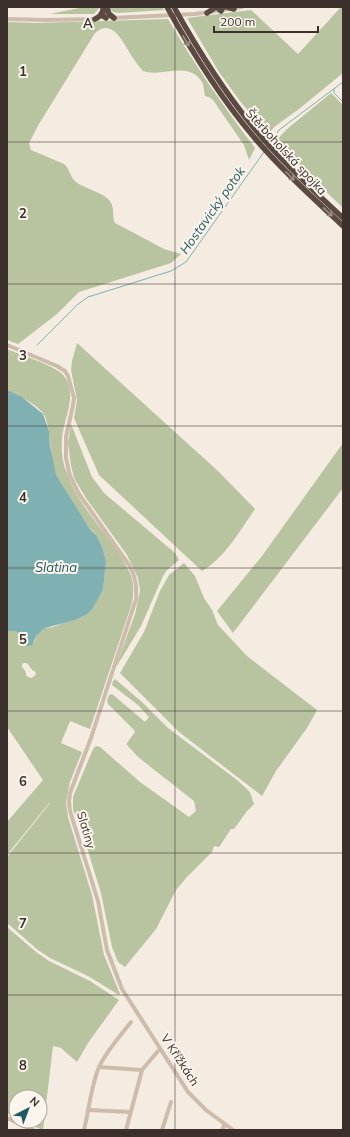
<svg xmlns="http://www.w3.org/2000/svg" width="350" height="1137" font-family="Mulish,sans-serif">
  <rect width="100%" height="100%" fill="#f4ebe1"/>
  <g fill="#b8c4a0" fill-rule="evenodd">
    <polygon points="84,7 100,7 94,14 50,14"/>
    <polygon points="109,7 162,7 164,10 118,13 113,12"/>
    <polygon points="341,7 343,7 343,73 299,109 274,127 268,135 240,101 219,72 187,18 251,10 298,54"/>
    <path d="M 168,19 C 194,64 223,106 255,148 L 249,160 L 244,145 L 213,100 L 209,97 L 205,96 C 204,92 204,88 203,84 C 190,59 163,78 143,71 C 139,67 136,62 133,58 C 125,46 113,16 95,33 L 39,124 L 29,143 L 31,150 L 64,164 C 70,169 70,177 76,182 C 85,189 108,193 112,205 C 114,210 112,216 115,223 L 164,249 L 181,254 L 171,263 L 79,292 L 57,314 L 18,344 L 7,340 L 7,22 L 37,23 Z"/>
    <polygon points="331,93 343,105 343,208 275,142 287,129"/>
    <path d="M 77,343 L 219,472 L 255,509 C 241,529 224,559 202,571 L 99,475 L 74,418 L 77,400 L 71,370 L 72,361 Z"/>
    <path d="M 7,349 C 20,355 57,366 64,376 C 78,395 64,417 62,438 C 61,450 62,462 67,473 C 80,511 113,537 130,573 C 134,582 134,593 132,603 L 90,729 L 70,721 L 61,743 L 82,752 L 70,782 L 66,802 L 68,817 L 92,895 L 104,955 L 120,994 L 119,995 L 88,976 L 50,958 L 38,950 L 7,923 L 7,857 L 50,803 L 50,802 L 7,855 L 7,822 L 43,780 L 7,727 L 7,631 L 16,631 L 19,638 L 34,642 L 36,636 L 45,628 L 53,627 L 89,613 L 93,608 L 103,590 L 106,562 L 103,549 L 97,536 L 92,530 L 89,528 C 78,511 64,494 56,476 C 49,459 52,426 43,413 C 35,403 19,396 7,390 ZM 24,663 L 27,663 L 33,671 L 35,671 L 36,674 L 32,678 L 28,677 L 26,675 L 26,672 L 22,667 L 22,664 Z"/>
    <polygon points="71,424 92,477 104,493 175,553 179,560 167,570 163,576 141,626 115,669 135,614 140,591 138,578 127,555 86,498 74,478 71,465 68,443"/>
    <polygon points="343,443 343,488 233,633 217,611 262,556"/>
    <polygon points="184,563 195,576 204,598 212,610 218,625 247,656 317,710 307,728 276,771 262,796 179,732 120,673 144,632 160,591 169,575"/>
    <polygon points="115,679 142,702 168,728 237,780 250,792 254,804 247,811 234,829 231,829 219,847 214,846 212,852 186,878 176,890 156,929 125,967 118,962 112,947 101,893 79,822 73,810 73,797 93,749 96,746 100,747 140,782 189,817 196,811 194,801 138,757 127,745 127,743 135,732 134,730 108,704 107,701 109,695 112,694 144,721 145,722 149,717 138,705 112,685 113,681"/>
    <polygon points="7,927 36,952 49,961 90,981 119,1000 88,1043 77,1062 61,1048 53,1046 43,1130 21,1121 40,1121 40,1097 16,1097 16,1118 7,1113"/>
  </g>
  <polygon fill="#7fb0b2" points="7,390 22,397 43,414 49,431 50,446 56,475 89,528 97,536 103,549 106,562 103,590 93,608 89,613 75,620 45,628 36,636 32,645 28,646 24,645 16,631 7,631"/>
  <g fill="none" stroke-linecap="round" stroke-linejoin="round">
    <g stroke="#7fb0b2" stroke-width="1">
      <polyline points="334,89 334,93 343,102"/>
      <polyline points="270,143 279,130 343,82"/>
      <polyline points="37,345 77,305 88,297 171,271 186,262 264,152"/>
    </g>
    <g stroke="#cdbbac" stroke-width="4">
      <polyline points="113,18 195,14 242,7"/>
      <polyline points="7,19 46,20 98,19"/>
      <path d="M 7,345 L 57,366 L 65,371 L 68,376 L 74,398 L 73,405 L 66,437 L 66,458 L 70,476 L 79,494 L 129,565 C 136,576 137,587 136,599 L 91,738 L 70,793 L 69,801 L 70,811 L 98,901 L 107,950 L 122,989 L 188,1092 L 206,1110 L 233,1130"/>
      <polyline points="99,1067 142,1070"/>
      <polyline points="88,1110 131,1112"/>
      <polyline points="7,1118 33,1130"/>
      <path d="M 84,1130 C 89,1110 91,1086 99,1067 C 107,1050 120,1036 131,1022"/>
      <polyline points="126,1130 142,1070 158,1051"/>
      <polyline points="162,1130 171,1102"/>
      <polyline points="222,1130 225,1124"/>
    </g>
    <g stroke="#5c4a42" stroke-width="5.5">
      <polyline points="103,7 103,16 106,18"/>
      <polyline points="107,7 109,14 114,18"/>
      <path d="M 167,7 C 192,52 219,96 253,136 C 280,168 312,197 343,226"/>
      <path d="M 174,7 C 200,54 229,100 265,141 C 289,168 316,193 343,218"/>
      <polyline points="217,7 221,11 223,7"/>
      <polyline points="227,7 234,9"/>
      <polyline points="207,13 216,7"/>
      <polyline points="95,19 100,16 103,11"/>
    </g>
  </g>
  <defs><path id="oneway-shaft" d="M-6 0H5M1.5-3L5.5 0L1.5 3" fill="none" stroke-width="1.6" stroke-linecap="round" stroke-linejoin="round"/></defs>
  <g stroke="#9c8e87">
    <use href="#oneway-shaft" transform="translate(186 41) rotate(59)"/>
    <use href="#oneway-shaft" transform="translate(290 176) rotate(45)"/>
    <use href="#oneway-shaft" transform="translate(328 212) rotate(43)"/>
  </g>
  <path fill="none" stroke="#3b302b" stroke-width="1" stroke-opacity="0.55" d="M 175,7 L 175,1130M 7,142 L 343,142M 7,284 L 343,284M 7,426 L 343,426M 7,568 L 343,568M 7,711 L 343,711M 7,853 L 343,853M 7,995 L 343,995"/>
  <g text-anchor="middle" stroke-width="4" stroke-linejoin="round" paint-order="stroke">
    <g font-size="12" fill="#3b302b" stroke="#fbf5ee">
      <text transform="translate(286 152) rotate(47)" y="4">Štěrboholská spojka</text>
      <text transform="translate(86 830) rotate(73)" y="4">Slatiny</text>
      <text transform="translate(180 1060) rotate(57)" y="4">V Křížkách</text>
    </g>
    <g font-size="13" font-style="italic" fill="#1f5a5e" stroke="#fbf5ee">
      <text transform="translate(212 210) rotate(-55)" y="5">Hostavický potok</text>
      <text x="56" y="572">Slatina</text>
    </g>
  </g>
  <g font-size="13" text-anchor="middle" font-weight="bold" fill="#3b302b" stroke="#fbf5ee" stroke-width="4" stroke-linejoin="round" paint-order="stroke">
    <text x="88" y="28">A</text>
    <text x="23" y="76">1</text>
    <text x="23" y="218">2</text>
    <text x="23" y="360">3</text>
    <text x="23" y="502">4</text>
    <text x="23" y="644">5</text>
    <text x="23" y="786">6</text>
    <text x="23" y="928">7</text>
    <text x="23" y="1070">8</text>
  </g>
  <rect width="350" height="1137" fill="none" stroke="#3b302b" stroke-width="16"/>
  <g transform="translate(28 1109) rotate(42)"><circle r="19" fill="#fbf5ee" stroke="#aea6a0"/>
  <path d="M0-3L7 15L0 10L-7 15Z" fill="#1f5a5e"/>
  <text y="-6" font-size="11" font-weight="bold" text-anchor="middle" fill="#3b302b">N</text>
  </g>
  <path d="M214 26v6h104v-6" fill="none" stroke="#3b302b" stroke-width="2"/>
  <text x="220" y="26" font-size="12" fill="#3b302b" stroke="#fbf5ee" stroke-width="3" paint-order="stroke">200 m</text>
</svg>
